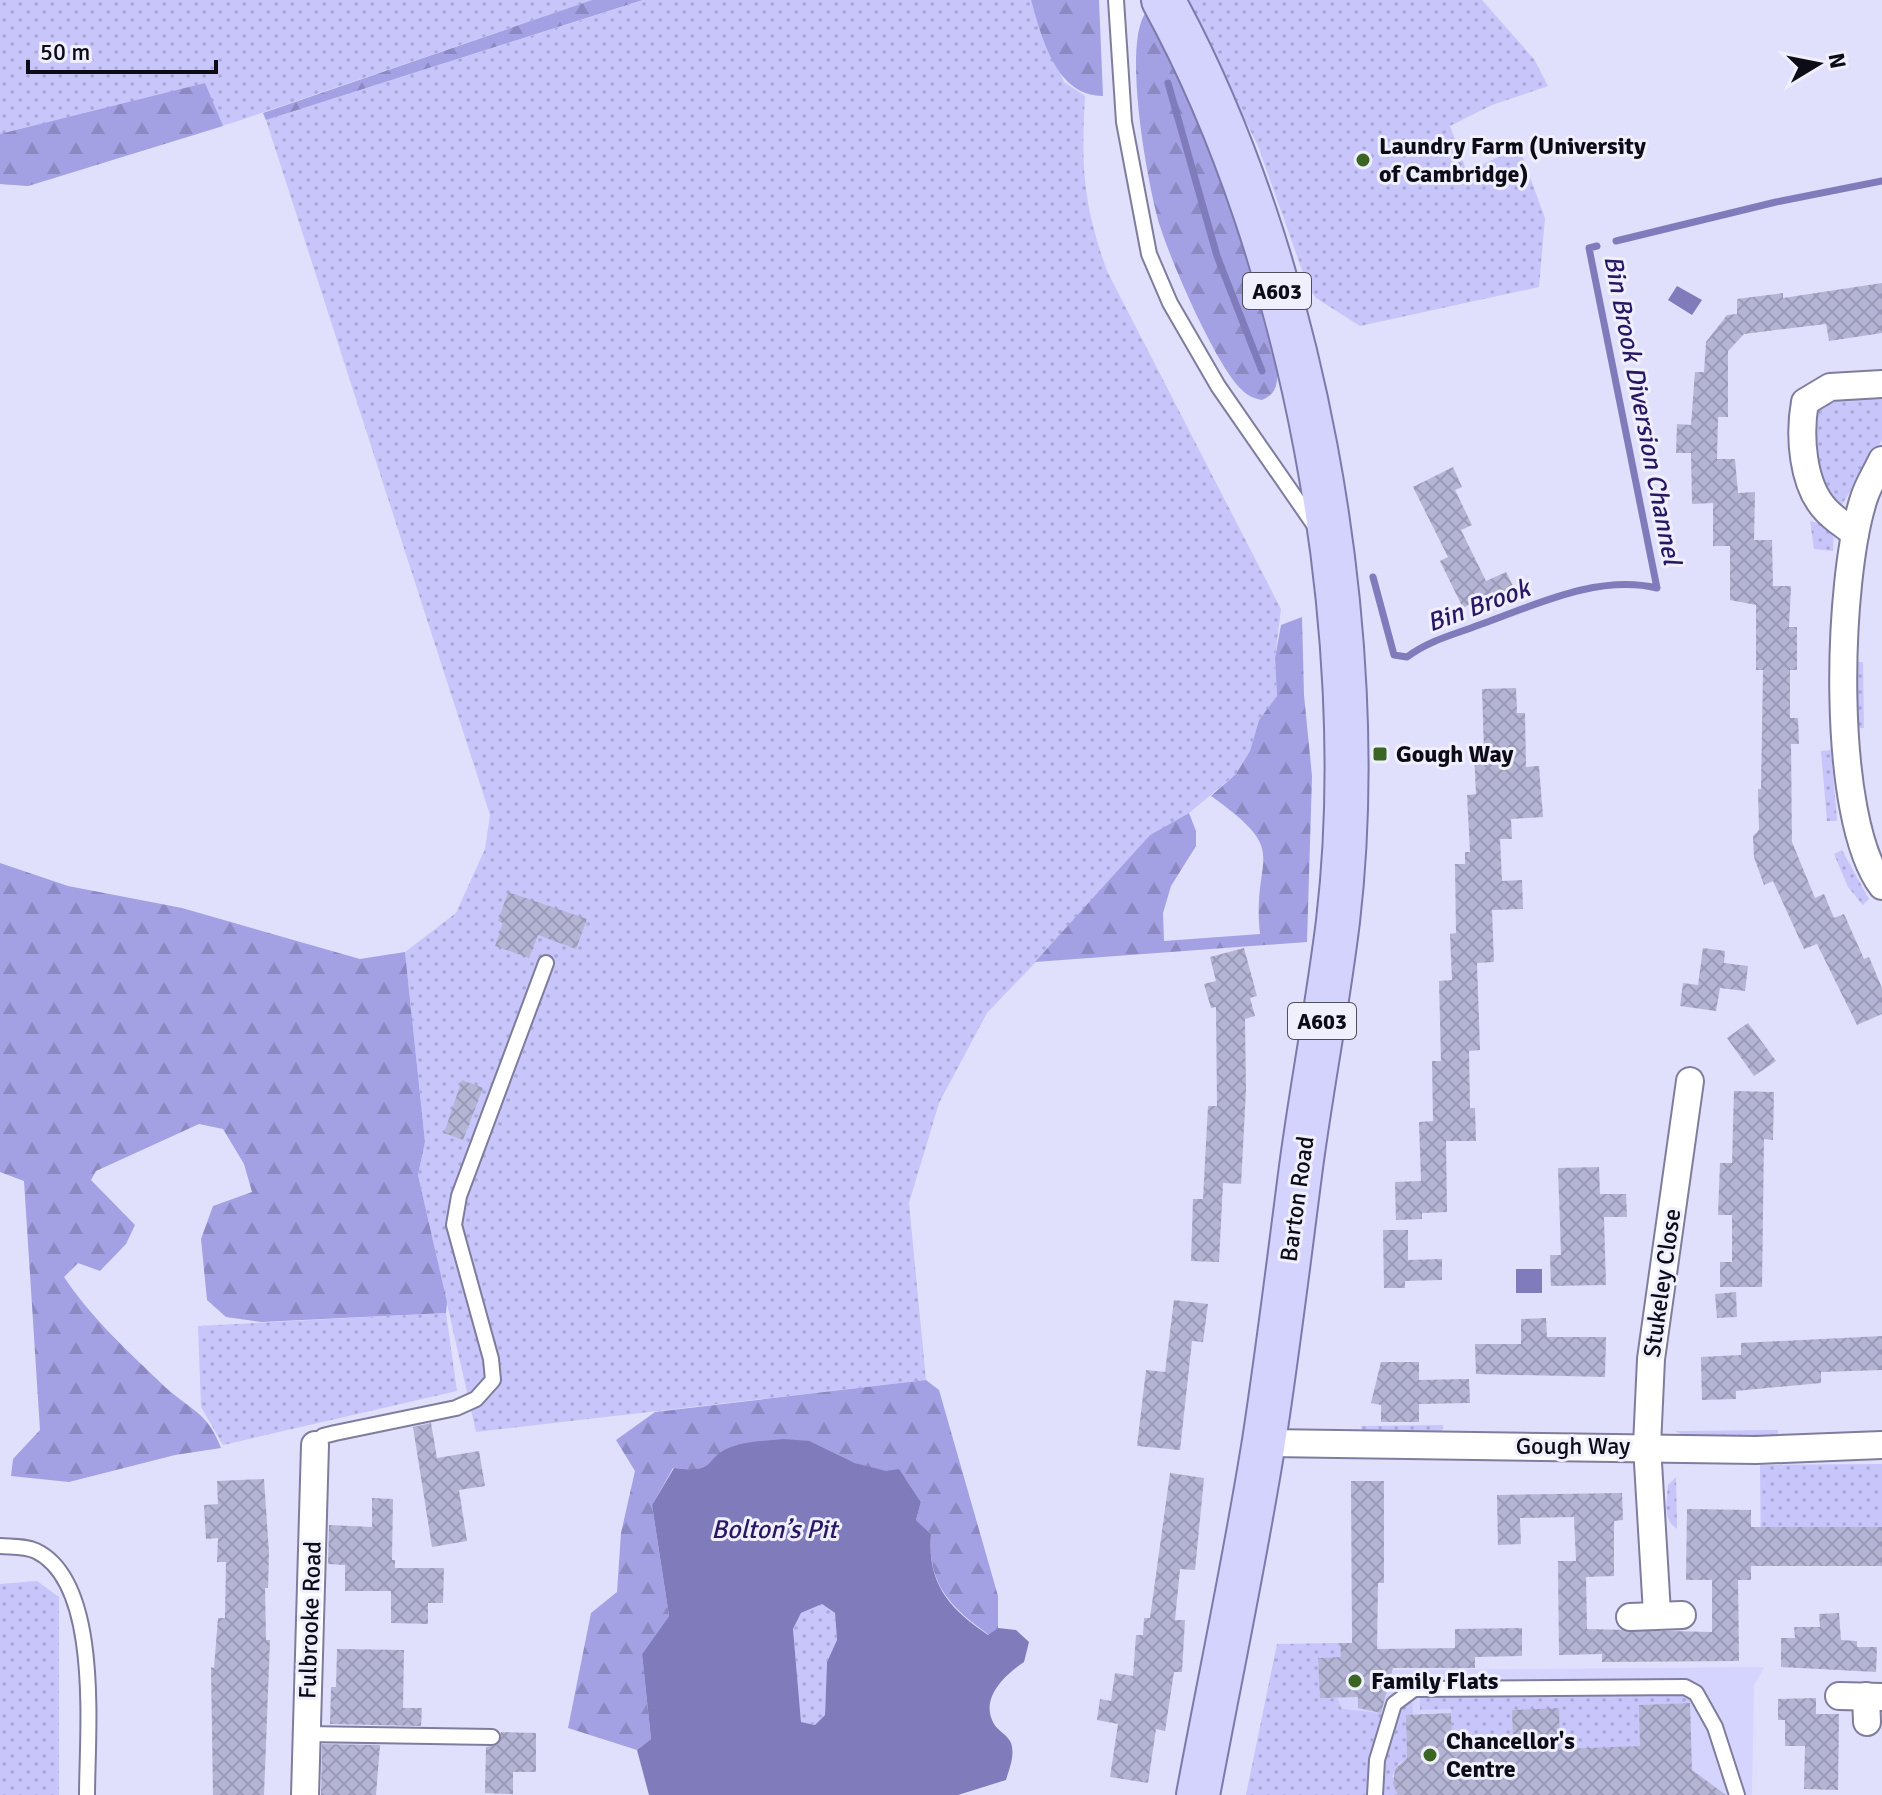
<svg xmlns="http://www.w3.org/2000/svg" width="1882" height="1795" font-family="Signika,sans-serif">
  <defs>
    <pattern id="green-dots" width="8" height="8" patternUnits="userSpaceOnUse" patternTransform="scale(2)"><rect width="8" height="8" fill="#c7c5fa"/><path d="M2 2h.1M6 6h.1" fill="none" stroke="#aaa8d6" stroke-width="1.8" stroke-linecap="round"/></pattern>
    <pattern id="forest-firs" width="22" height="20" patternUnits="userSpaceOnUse" patternTransform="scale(2)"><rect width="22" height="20" fill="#a3a0e3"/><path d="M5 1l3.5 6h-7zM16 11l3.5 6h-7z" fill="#8b88c2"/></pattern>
    <pattern id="building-cross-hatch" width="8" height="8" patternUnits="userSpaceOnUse" patternTransform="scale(2)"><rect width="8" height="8" fill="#b4b4d5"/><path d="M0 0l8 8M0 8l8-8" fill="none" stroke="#9a99b6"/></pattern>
  </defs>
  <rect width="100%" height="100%" fill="#e0e0fc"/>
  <polygon fill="#d5d4fe" points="1371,1643 1379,1646 1380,1665 1387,1670 1764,1667 1754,1686 1752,1795 1246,1795 1277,1644"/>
  <g fill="url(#green-dots)">
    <polygon points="0,0 592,0 238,121 28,186 0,184"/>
    <path d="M 644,0 L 1031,0 L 1064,82 L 1085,96 C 1081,167 1083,203 1107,271 L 1281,609 L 1275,658 L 1277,696 L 1259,720 L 1250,751 L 1236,774 L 1189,813 L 1150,835 L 1076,920 L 987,1013 L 939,1103 L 909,1203 L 926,1380 L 476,1432 L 418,1175 L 425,1142 L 405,952 L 456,913 L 485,849 L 490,815 L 266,120 Z"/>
    <polygon points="1185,0 1482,0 1534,59 1548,86 1492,105 1450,126 1467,172 1519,147 1545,218 1539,287 1360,326 1316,298 1308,287 1258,146"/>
    <polygon points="1882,392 1882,440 1841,506 1820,488 1811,414 1843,396"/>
    <polygon points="1810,521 1834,527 1833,551 1814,549"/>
    <polygon points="1854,662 1863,662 1864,728 1856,728"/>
    <polygon points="1831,750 1837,821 1827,821 1821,751"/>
    <polygon points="1842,850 1869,899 1863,905 1848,887 1834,854"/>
    <polygon points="446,1313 457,1391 223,1445 201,1407 198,1326"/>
    <polygon points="1443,1425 1442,1432 1362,1432 1361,1426"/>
    <polygon points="1778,1430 1778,1437 1689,1438 1675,1431"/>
    <polygon points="1882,1464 1882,1527 1775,1527 1774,1566 1761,1566 1760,1465"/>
    <path d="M 1676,1477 L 1677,1529 C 1662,1519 1667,1501 1668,1485 Z"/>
    <polygon points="37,1581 59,1597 59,1795 0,1795 0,1584"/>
    <polygon points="822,1604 835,1613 837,1640 827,1662 825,1715 816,1725 801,1722 793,1629 801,1613"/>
    <polygon points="1340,1643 1341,1657 1318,1658 1320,1697 1337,1698 1342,1709 1382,1713 1371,1750 1366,1795 1246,1795 1277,1644"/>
    <polygon points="1682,1690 1689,1694 1690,1703 1640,1705 1640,1746 1560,1749 1558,1709 1512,1710 1513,1751 1453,1752 1451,1709 1420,1710 1420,1697"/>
    <path d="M 1412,1697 L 1413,1715 L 1406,1715 L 1407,1758 L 1399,1763 L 1392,1776 L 1399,1795 L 1383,1795 C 1381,1767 1387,1713 1412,1697 Z"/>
  </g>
  <g fill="url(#forest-firs)">
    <polygon points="592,0 643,0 266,120 263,113"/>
    <path d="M 1031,0 L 1099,0 L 1103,96 C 1056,96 1042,38 1031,0 Z"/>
    <path d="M 1147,11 L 1230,186 L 1278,369 C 1277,384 1277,394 1262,400 C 1253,398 1248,396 1241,389 C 1216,365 1171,262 1160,226 C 1148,187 1121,41 1147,11 Z"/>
    <polygon points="205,83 223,126 28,186 0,184 0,134"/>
    <path d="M 1302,617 L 1304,695 L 1312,776 L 1307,942 L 1035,962 L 1150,835 L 1189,813 L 1196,831 L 1196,846 L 1171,886 L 1163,913 L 1164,941 L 1260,934 C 1251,853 1294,855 1211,796 L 1236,774 L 1250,751 L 1259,720 L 1277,696 L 1275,658 L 1281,625 Z"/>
    <path d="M 0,863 L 68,886 L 182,908 L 360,959 L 405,952 L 425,1142 L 418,1175 L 447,1302 L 446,1313 L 261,1322 L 226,1317 L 207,1300 L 201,1239 L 213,1206 L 252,1192 L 244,1164 L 223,1129 L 199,1124 L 96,1171 L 91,1180 L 135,1225 L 126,1244 L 100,1271 L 78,1263 L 64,1277 C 91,1318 129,1352 164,1386 C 191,1411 207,1411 221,1448 L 175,1455 L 69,1482 L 11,1476 L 13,1459 L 40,1430 L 24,1181 L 0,1172 Z"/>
    <path d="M 926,1380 L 939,1390 L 998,1596 L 998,1628 L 989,1635 C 950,1607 927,1584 931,1534 L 916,1520 L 921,1502 L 905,1478 L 855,1463 L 810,1441 L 694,1470 L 673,1468 L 652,1505 L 669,1616 L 642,1654 L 651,1739 L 637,1750 L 568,1728 L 591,1613 L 617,1592 L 621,1533 L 635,1471 L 616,1440 L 655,1412 Z"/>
  </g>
  <g fill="#807cbc" fill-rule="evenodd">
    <polygon points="1677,286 1702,300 1692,315 1668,300"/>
    <rect x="1516" y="1269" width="26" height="24"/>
    <path d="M 783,1439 L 810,1441 L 855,1463 L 886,1471 L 899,1469 L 921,1502 L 916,1520 L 931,1534 C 927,1584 949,1608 988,1635 L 998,1628 L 1016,1630 L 1029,1642 L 1024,1662 C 1006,1674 979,1698 994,1724 C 998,1731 1008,1735 1011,1743 C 1015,1755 1010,1767 1006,1780 L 958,1795 L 649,1795 L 637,1750 L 651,1739 L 642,1654 L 669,1616 L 652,1505 L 674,1468 C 720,1474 703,1457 731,1447 C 747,1441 766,1441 783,1439 ZM 822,1604 L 835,1613 L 837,1640 L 827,1662 L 825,1715 L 815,1725 L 801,1722 L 793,1629 L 801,1613 Z"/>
  </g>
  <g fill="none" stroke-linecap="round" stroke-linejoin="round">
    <g stroke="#807cbc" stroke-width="7">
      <polyline points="1168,83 1217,256 1262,371"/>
      <polyline points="1616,241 1776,202 1882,181"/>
      <path d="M 1373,577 L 1394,655 L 1407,657 C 1430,640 1453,635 1479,625 C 1535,605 1598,574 1657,588 L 1589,248 L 1597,246"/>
    </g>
  </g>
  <g fill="url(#building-cross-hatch)">
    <polygon points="1882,283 1882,333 1829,341 1826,324 1744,334 1728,351 1728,417 1718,417 1717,459 1735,459 1738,493 1755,492 1754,540 1772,540 1773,586 1791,586 1789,627 1797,627 1797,670 1790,670 1790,718 1798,718 1799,744 1791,744 1792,842 1815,898 1824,894 1834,918 1844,914 1864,959 1869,957 1882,988 1882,1014 1857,1025 1817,944 1804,949 1773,881 1764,885 1754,857 1753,836 1759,830 1758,789 1761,789 1763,670 1756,670 1756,605 1730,600 1730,546 1713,546 1713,503 1692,504 1691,453 1676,453 1677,424 1691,425 1695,372 1704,372 1706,342 1727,315 1737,314 1737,299 1783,293 1783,298"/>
    <polygon points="1453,467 1462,487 1455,490 1472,525 1461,530 1486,581 1506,572 1516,592 1474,613 1470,604 1463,608 1440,561 1448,557 1413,487"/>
    <polygon points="1516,688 1517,713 1525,713 1526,767 1539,766 1543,817 1511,819 1512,839 1500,839 1502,881 1522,880 1523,909 1492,910 1494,962 1477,963 1480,1050 1469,1051 1470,1108 1475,1108 1476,1141 1446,1141 1447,1212 1422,1213 1422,1219 1396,1220 1395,1182 1421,1181 1419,1122 1433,1121 1432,1061 1441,1061 1439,981 1452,980 1450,934 1456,933 1455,864 1465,864 1465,852 1470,852 1467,795 1476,794 1474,752 1484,752 1482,689"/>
    <polygon points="508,892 587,919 576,949 538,935 529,958 495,946 503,923 498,921"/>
    <polygon points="1244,948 1257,996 1250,998 1255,1016 1245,1019 1246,1090 1241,1184 1223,1183 1219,1262 1191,1261 1193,1199 1203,1199 1208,1106 1217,1106 1216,1007 1211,1008 1204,984 1216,981 1210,957"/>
    <polygon points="1703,948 1725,951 1724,963 1748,966 1745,991 1720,988 1716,1011 1680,1006 1683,983 1698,985"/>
    <polygon points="1748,1023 1776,1061 1754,1076 1727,1038"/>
    <polygon points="462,1080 483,1088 463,1140 444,1133"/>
    <polygon points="1734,1091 1774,1092 1773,1140 1764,1139 1762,1287 1720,1287 1720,1262 1732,1262 1732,1215 1718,1215 1720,1163 1732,1163"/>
    <polygon points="1599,1167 1600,1194 1626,1194 1627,1217 1604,1217 1606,1285 1551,1286 1550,1255 1561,1255 1558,1168"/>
    <polygon points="1383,1230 1408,1230 1408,1260 1442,1259 1442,1280 1405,1281 1405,1288 1384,1288"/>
    <polygon points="1736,1292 1737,1317 1717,1318 1715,1294"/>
    <polygon points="1174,1300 1208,1304 1203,1342 1192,1341 1180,1450 1137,1446 1146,1370 1165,1372"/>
    <polygon points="1546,1318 1547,1337 1606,1337 1605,1377 1476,1374 1475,1344 1521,1344 1521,1319"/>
    <polygon points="1882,1336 1882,1370 1821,1372 1821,1383 1736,1391 1736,1399 1702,1400 1701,1357 1741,1355 1741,1343"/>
    <polygon points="1381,1362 1419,1362 1419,1380 1469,1379 1470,1403 1419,1404 1419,1422 1381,1422 1381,1405 1371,1403"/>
    <polygon points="431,1423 437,1458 479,1451 485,1486 459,1490 467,1541 432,1547 413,1427"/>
    <polygon points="1170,1473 1204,1478 1195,1570 1180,1569 1175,1620 1185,1620 1182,1672 1174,1672 1165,1731 1156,1729 1148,1783 1110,1777 1118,1724 1097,1720 1100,1699 1111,1701 1115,1673 1133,1676 1136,1635 1143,1635 1144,1618 1150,1618"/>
    <polygon points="264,1479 269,1553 268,1588 265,1588 266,1640 270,1640 264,1795 213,1795 211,1667 214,1668 218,1618 225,1618 226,1562 217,1562 218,1538 206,1539 204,1505 218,1504 217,1481"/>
    <polygon points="1351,1481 1384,1481 1384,1583 1378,1583 1377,1649 1455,1648 1455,1629 1522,1628 1522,1656 1475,1657 1475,1668 1393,1668 1381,1713 1358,1708 1358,1697 1320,1698 1318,1658 1341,1657 1340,1643 1352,1643"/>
    <polygon points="1622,1493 1623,1520 1614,1521 1614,1576 1586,1577 1587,1629 1712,1632 1712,1580 1686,1580 1687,1509 1751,1510 1751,1527 1882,1527 1882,1566 1751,1566 1751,1580 1738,1580 1739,1661 1602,1662 1602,1654 1559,1655 1558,1561 1576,1561 1574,1517 1520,1518 1521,1544 1498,1545 1497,1495"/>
    <polygon points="372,1498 393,1499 392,1560 395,1560 395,1568 444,1568 443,1603 428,1603 428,1624 391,1623 391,1591 345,1591 345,1565 328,1564 329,1525 372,1527"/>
    <polygon points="1839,1613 1841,1640 1857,1641 1857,1647 1877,1647 1876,1672 1781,1667 1781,1638 1795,1638 1794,1627 1820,1627 1819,1614"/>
    <polygon points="337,1649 404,1650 403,1708 422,1708 421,1726 330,1724 331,1687 336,1687"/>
    <polygon points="1816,1698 1816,1714 1839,1714 1838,1790 1804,1789 1805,1746 1785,1746 1785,1720 1778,1720 1778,1699"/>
    <polygon points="1690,1703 1692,1770 1726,1795 1398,1795 1393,1784 1395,1769 1407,1758 1406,1715 1451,1713 1453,1752 1513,1751 1512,1710 1559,1708 1560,1749 1640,1746 1639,1705"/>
    <polygon points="501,1732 536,1733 536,1772 513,1772 513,1794 485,1793 486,1747 497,1745"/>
    <polygon points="322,1744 380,1745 376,1795 321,1795"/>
  </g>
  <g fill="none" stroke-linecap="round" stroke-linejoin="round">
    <defs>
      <g id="service">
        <polyline points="1116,0 1124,122 1149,254 1170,303 1218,386 1315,526"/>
        <polyline points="315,1445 323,1436 335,1433 456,1408 476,1399 493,1380 491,1359 454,1225 459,1196 546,963"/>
        <path d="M 0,1546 C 12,1547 26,1546 36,1551 C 102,1583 87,1734 87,1795"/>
        <polyline points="306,1734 492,1737"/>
        <polyline points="1375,1795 1377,1760 1394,1704 1414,1689 1685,1687 1696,1693 1715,1727 1737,1795"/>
      </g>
      <g id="minor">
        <path d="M 1882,460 C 1876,473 1868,485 1864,498 C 1837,580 1830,817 1882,886"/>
        <path d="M 1855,534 C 1846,526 1834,519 1826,510 C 1802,485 1799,435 1805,402 L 1830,387 L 1882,384"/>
        <polyline points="1264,1443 1756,1450 1882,1445"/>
        <polyline points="1657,1613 1647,1446 1651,1359 1690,1081"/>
        <polyline points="1630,1617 1682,1615"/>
        <polyline points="1839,1696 1882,1697"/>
        <polyline points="1866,1696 1867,1722"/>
        <polyline points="305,1795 315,1445"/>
      </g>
      <path id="primary" d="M 1163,0 C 1303,255 1372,632 1338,921 C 1328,1003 1312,1085 1301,1167 C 1289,1259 1278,1350 1264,1441 C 1245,1560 1220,1677 1198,1795"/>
    </defs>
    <use href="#service" stroke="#7e7d9d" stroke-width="18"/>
    <use href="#minor" stroke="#7e7d9d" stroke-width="30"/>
    <use href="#primary" stroke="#7c7aab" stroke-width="46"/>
    <use href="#service" stroke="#fff" stroke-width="14"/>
    <use href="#minor" stroke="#fff" stroke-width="26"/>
    <use href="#primary" stroke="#d4d3fd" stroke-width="42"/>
  </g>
  <g fill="#3a6522" stroke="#efeffd" stroke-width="3">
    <circle cx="1363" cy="160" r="8"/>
    <rect x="1372" y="746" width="16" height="16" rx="4"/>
    <circle cx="1355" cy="1681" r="8"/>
    <circle cx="1430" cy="1755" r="8"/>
  </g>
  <g text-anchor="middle" stroke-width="6" stroke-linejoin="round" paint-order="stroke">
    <g fill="#efeffd" stroke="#504f5b" stroke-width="2">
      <rect x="1243" y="273" width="68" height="36" rx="6"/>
      <rect x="1288" y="1003" width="68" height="36" rx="6"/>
    </g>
    <g font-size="22" font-weight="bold" fill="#0c0b16">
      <text x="1277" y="299">A603</text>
      <text x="1322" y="1029">A603</text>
    </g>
    <g font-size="24" font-weight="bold" fill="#0c0b16" stroke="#efeffd" text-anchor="start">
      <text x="1379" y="154">Laundry Farm (University<tspan x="1379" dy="28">of Cambridge)</tspan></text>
      <text x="1396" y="762">Gough Way</text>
      <text x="1371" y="1689">Family Flats</text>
      <text x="1446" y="1749">Chancellor's<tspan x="1446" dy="28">Centre</tspan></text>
    </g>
    <g font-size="24" fill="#0c0b16" stroke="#efeffd">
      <text transform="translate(1297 1199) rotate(-82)" y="8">Barton Road</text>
      <text transform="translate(1662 1283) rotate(-82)" y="8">Stukeley Close</text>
      <text x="1573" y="1454">Gough Way</text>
      <text transform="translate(310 1620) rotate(-88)" y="8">Fulbrooke Road</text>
    </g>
    <g font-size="26" font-style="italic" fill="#291764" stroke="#efeffd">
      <text transform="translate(1643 410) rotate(79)" y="9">Bin Brook Diversion Channel</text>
      <text transform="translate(1478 605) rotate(-20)" y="9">Bin Brook</text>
      <text x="774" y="1538">Bolton’s Pit</text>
    </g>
  </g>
  <g transform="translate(1818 64) rotate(80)" stroke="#efeffd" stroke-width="6" paint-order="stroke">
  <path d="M0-6L14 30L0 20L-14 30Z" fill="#0c0b16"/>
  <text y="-12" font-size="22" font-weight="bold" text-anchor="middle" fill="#0c0b16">N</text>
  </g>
  <path d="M28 60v12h188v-12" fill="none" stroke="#0c0b16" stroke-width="4"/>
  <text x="40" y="60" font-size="24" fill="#0c0b16" stroke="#efeffd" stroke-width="6" paint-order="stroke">50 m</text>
</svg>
